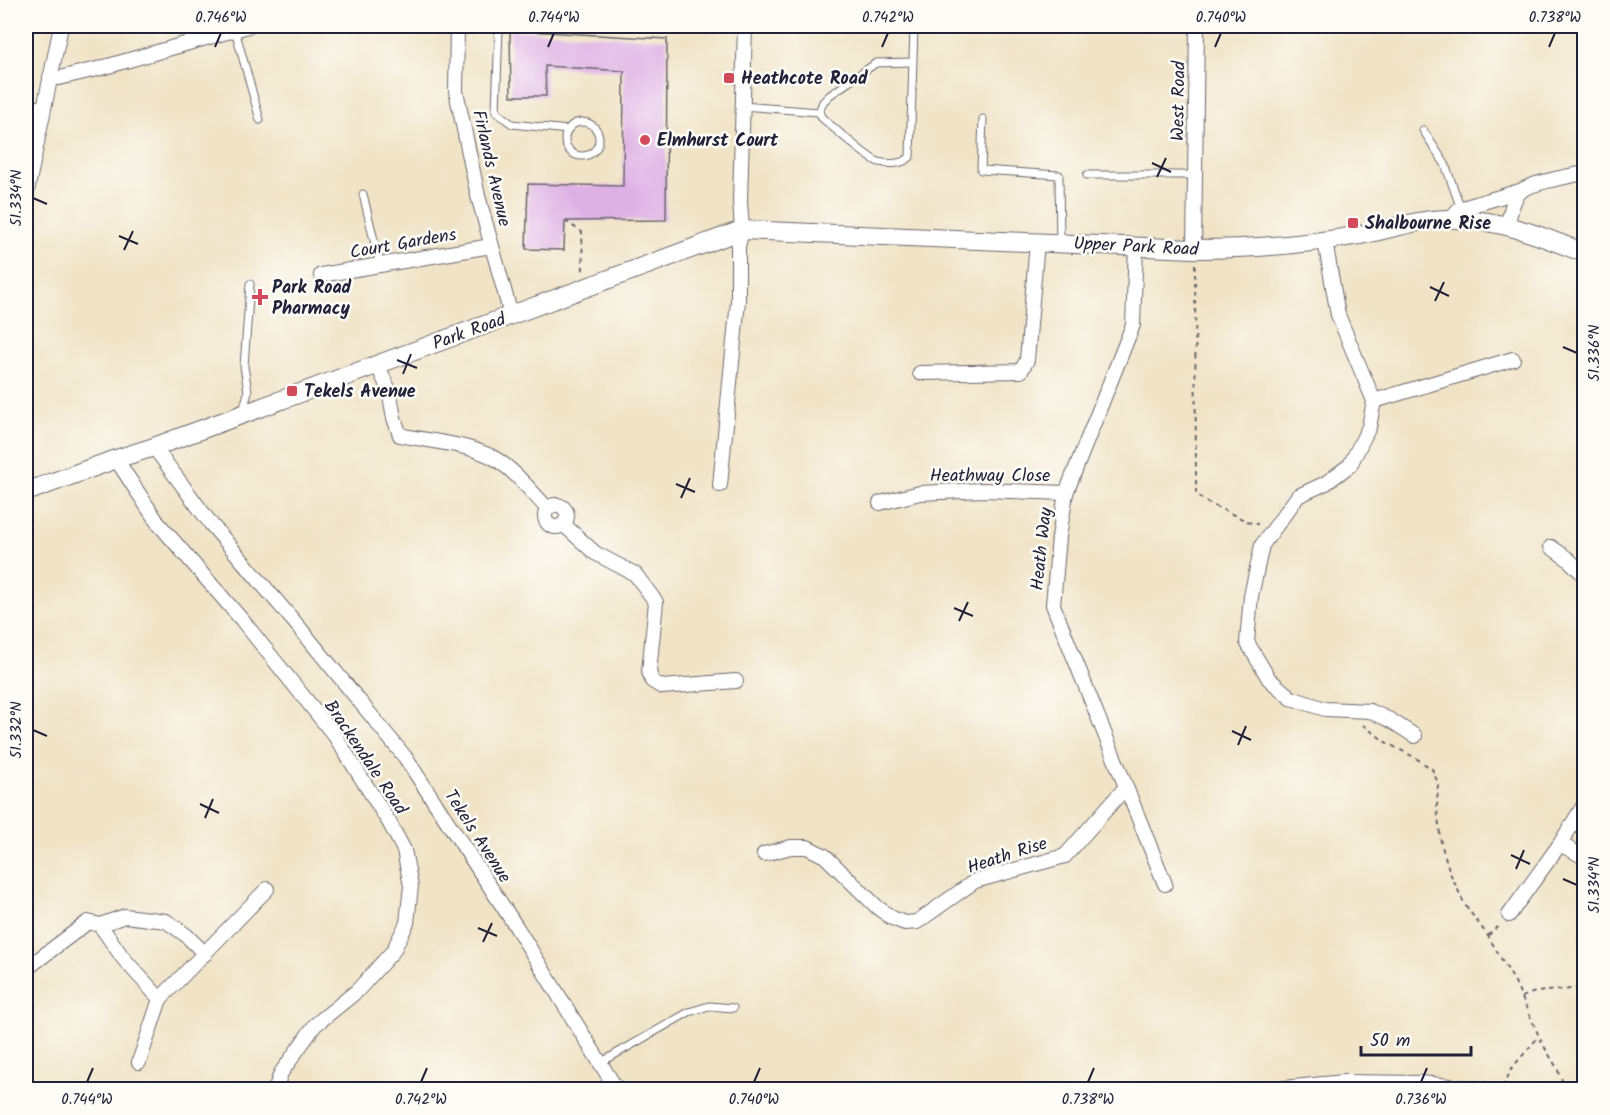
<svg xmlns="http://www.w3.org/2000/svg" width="1610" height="1115" font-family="Kalam,sans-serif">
  <rect width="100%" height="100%" fill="#fdfcf7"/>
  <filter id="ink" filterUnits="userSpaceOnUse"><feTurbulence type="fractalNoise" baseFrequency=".0167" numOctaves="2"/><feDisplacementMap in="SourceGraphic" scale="12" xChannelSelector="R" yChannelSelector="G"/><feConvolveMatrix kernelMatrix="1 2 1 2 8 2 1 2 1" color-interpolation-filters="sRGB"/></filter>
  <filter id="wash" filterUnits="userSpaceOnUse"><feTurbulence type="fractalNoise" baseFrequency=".008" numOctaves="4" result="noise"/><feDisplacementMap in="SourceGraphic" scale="24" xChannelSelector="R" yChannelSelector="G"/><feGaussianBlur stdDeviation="1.35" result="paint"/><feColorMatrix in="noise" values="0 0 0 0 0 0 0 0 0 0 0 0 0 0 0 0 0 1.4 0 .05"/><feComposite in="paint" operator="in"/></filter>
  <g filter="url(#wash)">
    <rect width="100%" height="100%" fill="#f0e3c6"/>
    <g id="blocks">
      <polygon fill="#deb1e5" points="510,30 667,39 666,220 565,221 564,250 526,249 528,184 623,186 624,71 545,66 546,96 511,96"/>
    </g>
  </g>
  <g filter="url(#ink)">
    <use href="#blocks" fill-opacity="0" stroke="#6a666c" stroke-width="1.5"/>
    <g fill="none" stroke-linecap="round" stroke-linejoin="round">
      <defs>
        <g id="service">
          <polyline points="499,26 496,112 512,124 568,130"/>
          <polyline points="235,30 260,120"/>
          <polyline points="742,106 819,112"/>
          <path d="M 819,112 L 822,118 C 832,126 869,160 879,162 C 889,165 903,164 910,157 L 914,26"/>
          <polyline points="819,112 823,102 830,95 876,63 912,62"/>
          <polyline points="983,119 981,170 1059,175 1060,243"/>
          <circle cx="582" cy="139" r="17"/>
          <polyline points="1423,130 1445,164 1461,209"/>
          <polyline points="1087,175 1195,175"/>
          <polyline points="363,194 380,265"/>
          <polyline points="243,412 248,392 244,366 250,284"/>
          <polyline points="600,1063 689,1012 709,1006 733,1008"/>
        </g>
        <g id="minor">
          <polyline points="457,26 456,91 478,196 511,315"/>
          <polyline points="50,77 59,78 101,68 248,26"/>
          <polyline points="26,113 44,106"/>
          <polyline points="26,196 61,26"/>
          <polyline points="1451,218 1459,209 1520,191"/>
          <path d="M 1508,226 C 1509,215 1513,198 1521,191 C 1529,183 1571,176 1584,173"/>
          <polyline points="1325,241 1338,315 1374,401 1369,427 1350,465 1326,483 1298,496 1262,545 1251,596 1247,642 1269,679 1291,698 1325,709 1370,711 1390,720 1415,736"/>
          <polyline points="1136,246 1133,325 1066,493 1059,537 1053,605 1165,884"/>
          <polyline points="1194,249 1197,26"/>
          <polyline points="321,275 491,246"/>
          <path d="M 377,364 L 389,390 L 394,418 L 400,435 C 428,441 470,444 494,458 C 515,470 531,492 548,509"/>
          <polyline points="920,373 1021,371 1027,360 1037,242"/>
          <polyline points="1374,401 1513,359"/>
          <polyline points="154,447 211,524 303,632 405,757 517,928 617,1090"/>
          <polyline points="116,459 158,523 242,620 335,736 389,822 404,850 411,886 407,923 393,951 357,991 315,1025 281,1073 275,1090"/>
          <polyline points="720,485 738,301 738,247 742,230 740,201 745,26"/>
          <polyline points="880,503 920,493 983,490 1066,493"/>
          <circle cx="556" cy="516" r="11"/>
          <polyline points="563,524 595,553 635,574 656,602 649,672 652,681 662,687 736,681"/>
          <polyline points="1551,547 1568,559 1584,575"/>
          <polyline points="1560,844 1584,857"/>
          <polyline points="764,854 791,847 807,847 825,856 877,907 892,918 905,923 917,922 975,881 1065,856 1125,788"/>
          <polyline points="1509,915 1560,844 1584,805"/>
          <polyline points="100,925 125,916 166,921 186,935 205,954"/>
          <polyline points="26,969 88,922 100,925 123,958 160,999 267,889"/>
          <polyline points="139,1062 160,999"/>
          <polyline points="1263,1090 1344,1082 1421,1083 1489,1090"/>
        </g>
        <path id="tertiary" d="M 26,492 L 116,459 L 154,447 L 742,230 L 1194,249 C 1248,249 1301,245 1354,236 C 1386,231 1419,218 1453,219 C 1499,219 1542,236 1584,253"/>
      </defs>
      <use href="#service" stroke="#6a666c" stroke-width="9"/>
      <use href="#minor" stroke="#6a666c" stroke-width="16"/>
      <use href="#tertiary" stroke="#6a666c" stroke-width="20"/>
      <g stroke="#6a666c" stroke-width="2" stroke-dasharray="4.5 4.5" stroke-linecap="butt">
        <polyline points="565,221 582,232 583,272"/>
        <polyline points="1195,264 1196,494 1206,502 1251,523 1258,524"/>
        <polyline points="1363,725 1387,743 1414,757 1432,769 1438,783 1437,808 1441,843 1450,873 1465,905 1488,936 1515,982 1542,1043 1557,1068 1566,1090"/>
        <polyline points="1488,936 1498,926"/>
        <polyline points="1522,997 1535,992 1584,988"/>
        <polyline points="1503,1087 1512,1068 1539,1036"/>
      </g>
      <use href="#service" stroke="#fff" stroke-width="7"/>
      <use href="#minor" stroke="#fff" stroke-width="14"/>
      <use href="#tertiary" stroke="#fff" stroke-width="18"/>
    </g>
  </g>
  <path fill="none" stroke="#22223b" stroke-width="2" d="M 215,47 L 221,33M 548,47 L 554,33M 882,47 L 888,33M 1215,47 L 1221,33M 1549,47 L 1555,33M 1152,163 L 1171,172M 1157,177 L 1166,158M 33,198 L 47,204M 119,236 L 138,244M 124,250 L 133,231M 1430,287 L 1449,296M 1435,301 L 1444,282M 1563,347 L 1577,353M 397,360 L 417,368M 403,374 L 411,354M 676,484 L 695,492M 681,498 L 690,478M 954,608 L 973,616M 959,621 L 968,602M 33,730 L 47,736M 1232,731 L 1251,740M 1238,745 L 1246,726M 200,804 L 219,813M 205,818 L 213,799M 1511,855 L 1530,864M 1516,869 L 1524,850M 1563,879 L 1577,885M 478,928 L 497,936M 483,942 L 492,923M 87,1082 L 93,1068M 421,1082 L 427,1068M 754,1082 L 760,1068M 1088,1082 L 1094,1068M 1421,1082 L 1427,1068"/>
  <g fill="#d1495b" stroke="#fdfcf7" stroke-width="2">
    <rect x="723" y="72" width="12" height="12" rx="3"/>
    <circle cx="645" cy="140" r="6"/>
    <rect x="1347" y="217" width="12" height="12" rx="3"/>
    <path d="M257 288h6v6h6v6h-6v6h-6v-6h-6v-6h6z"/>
    <rect x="286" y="385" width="12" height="12" rx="3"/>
  </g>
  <g text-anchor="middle" stroke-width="5" stroke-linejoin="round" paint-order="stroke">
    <g font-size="18" font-weight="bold" fill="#22223b" stroke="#fdfcf7" text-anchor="start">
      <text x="741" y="84">Heathcote Road</text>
      <text x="657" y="146">Elmhurst Court</text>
      <text x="1365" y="229">Shalbourne Rise</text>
      <text x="272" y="293">Park Road<tspan x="272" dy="21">Pharmacy</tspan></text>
      <text x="304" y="397">Tekels Avenue</text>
    </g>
    <g font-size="18" fill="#22223b" stroke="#fdfcf7">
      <text transform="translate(1178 101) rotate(-89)" y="6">West Road</text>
      <text transform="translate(492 168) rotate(77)" y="6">Firlands Avenue</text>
      <text transform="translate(403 243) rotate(-10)" y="6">Court Gardens</text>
      <text transform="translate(1136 246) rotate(3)" y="6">Upper Park Road</text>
      <text transform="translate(469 331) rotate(-20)" y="6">Park Road</text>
      <text x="990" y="481">Heathway Close</text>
      <text transform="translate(1041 549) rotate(-84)" y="6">Heath Way</text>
      <text transform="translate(366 757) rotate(56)" y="6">Brackendale Road</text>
      <text transform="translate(478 836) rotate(57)" y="6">Tekels Avenue</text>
      <text transform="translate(1007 855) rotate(-18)" y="6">Heath Rise</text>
    </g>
  </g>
  <rect width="1610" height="1115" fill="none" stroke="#fdfcf7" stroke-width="66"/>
  <path d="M1361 1046v9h110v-9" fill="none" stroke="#22223b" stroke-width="3"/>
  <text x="1370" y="1046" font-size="18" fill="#22223b" stroke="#fdfcf7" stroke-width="4.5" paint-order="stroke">50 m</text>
  <rect x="33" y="33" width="1544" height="1049" fill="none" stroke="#22223b" stroke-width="2"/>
  <g font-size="15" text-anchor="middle" fill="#22223b">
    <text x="221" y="22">0.746°W</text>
    <text x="554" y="22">0.744°W</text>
    <text x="888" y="22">0.742°W</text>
    <text x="1221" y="22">0.740°W</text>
    <text x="1555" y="22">0.738°W</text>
    <text transform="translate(16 198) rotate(-90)" y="5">51.334°N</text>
    <text transform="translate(1594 353) rotate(-90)" y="5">51.336°N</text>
    <text transform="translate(16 730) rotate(-90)" y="5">51.332°N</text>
    <text transform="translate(1594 885) rotate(-90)" y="5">51.334°N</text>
    <text x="87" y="1104">0.744°W</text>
    <text x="421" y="1104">0.742°W</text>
    <text x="754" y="1104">0.740°W</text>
    <text x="1088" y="1104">0.738°W</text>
    <text x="1421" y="1104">0.736°W</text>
  </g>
</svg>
